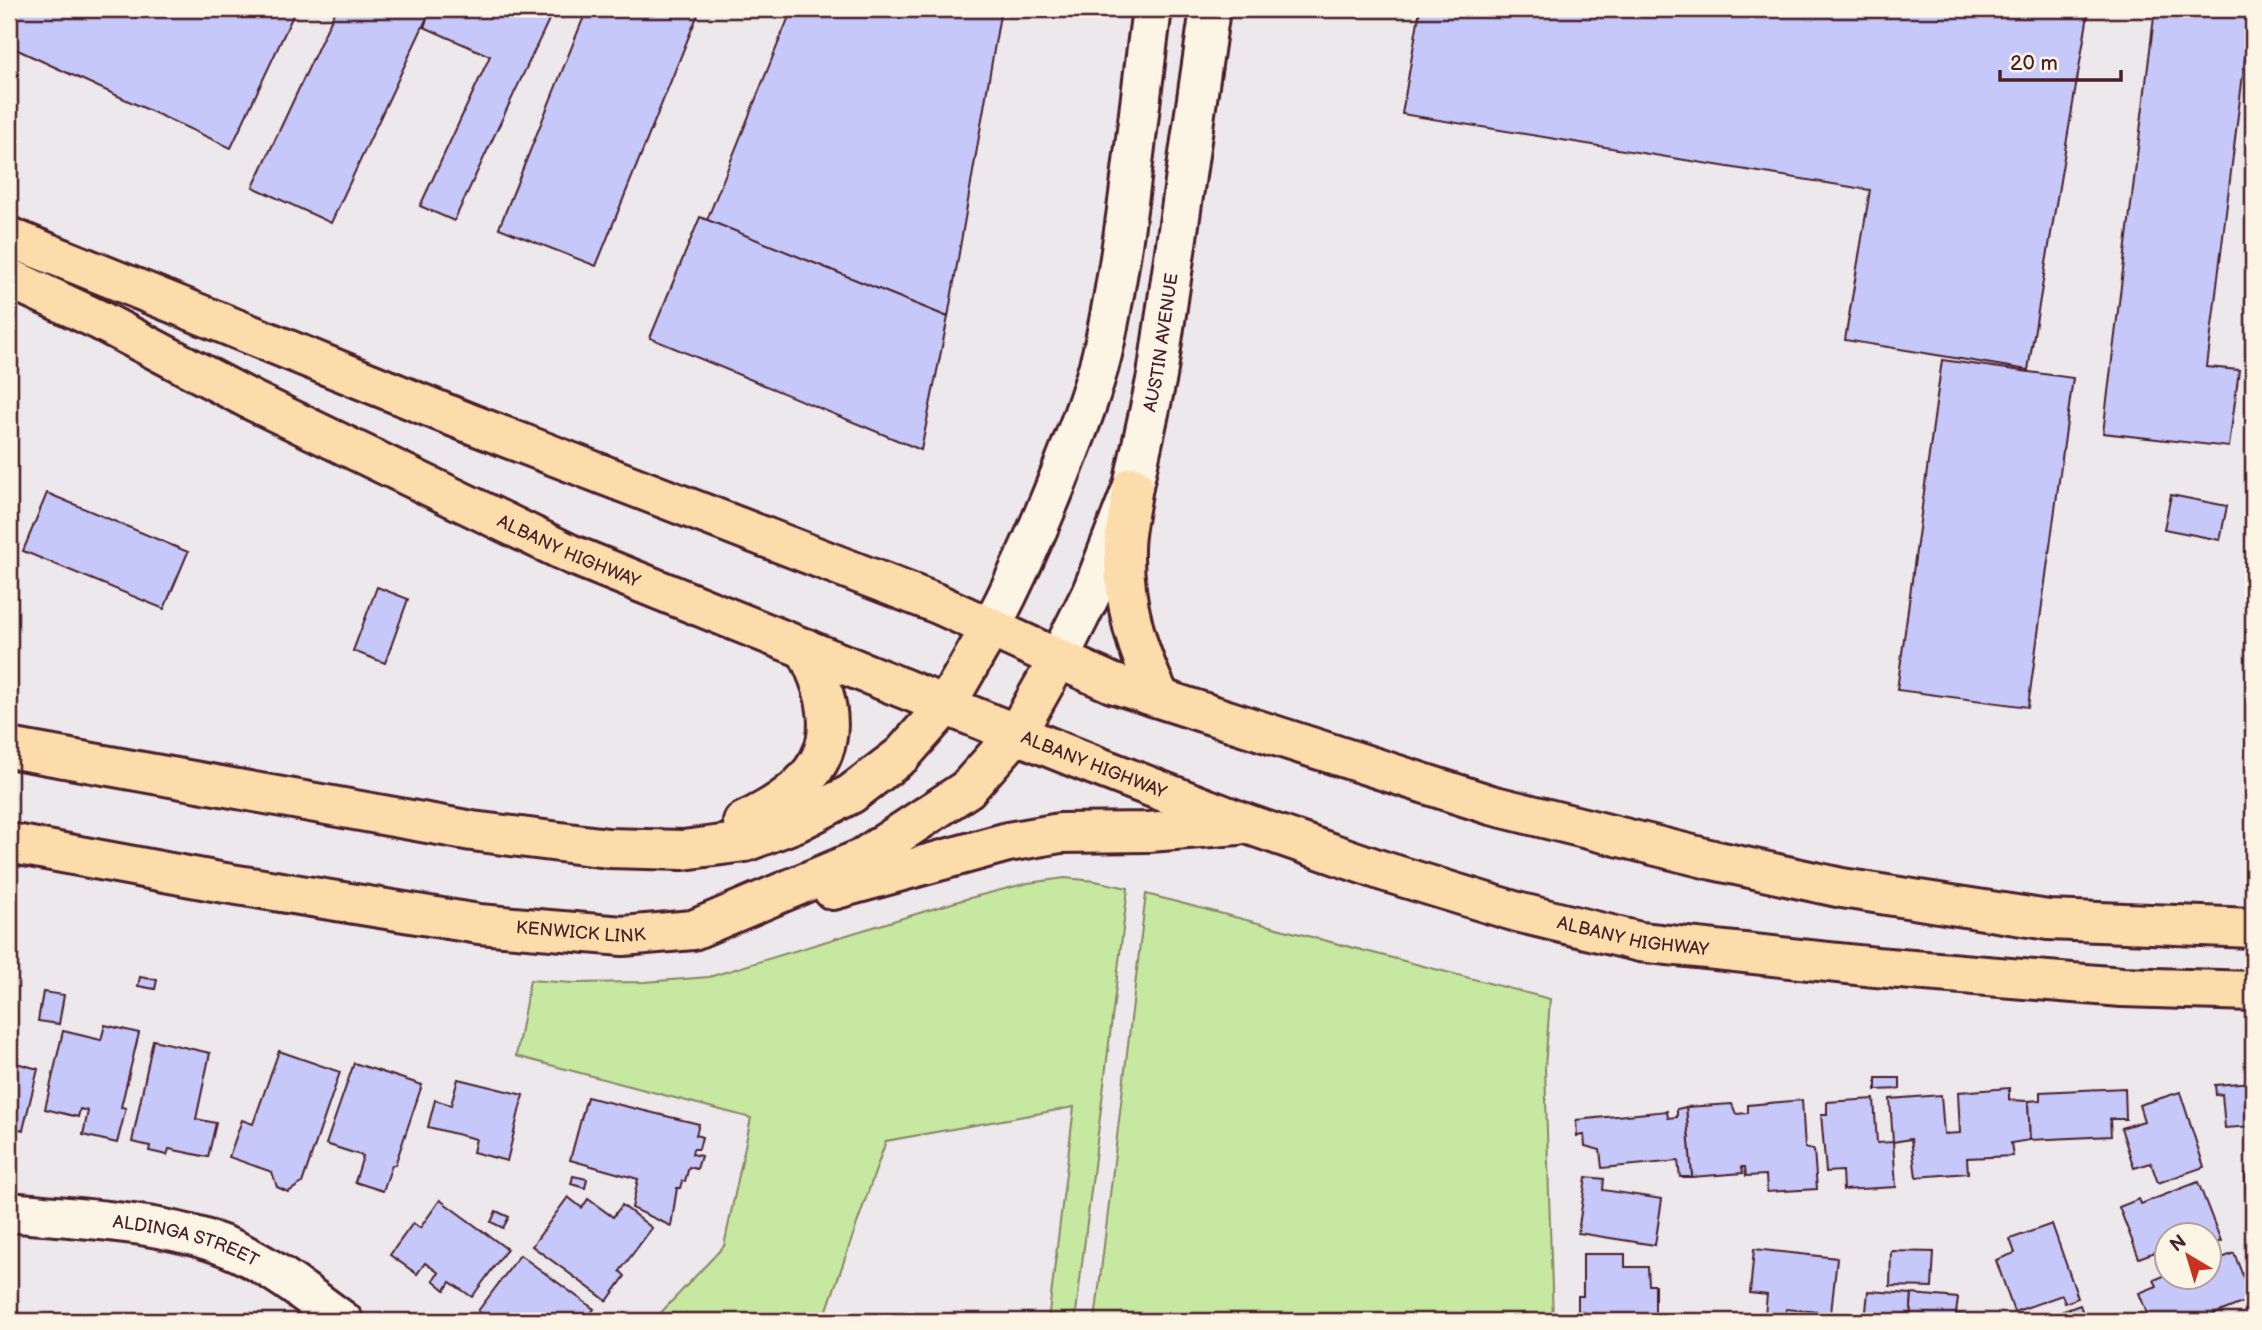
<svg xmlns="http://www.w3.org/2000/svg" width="2262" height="1330" font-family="'Balsamiq Sans',sans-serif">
  <rect width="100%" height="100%" fill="#ece8eb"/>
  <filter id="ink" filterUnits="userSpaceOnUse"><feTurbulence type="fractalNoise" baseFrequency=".0143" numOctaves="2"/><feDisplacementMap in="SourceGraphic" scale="14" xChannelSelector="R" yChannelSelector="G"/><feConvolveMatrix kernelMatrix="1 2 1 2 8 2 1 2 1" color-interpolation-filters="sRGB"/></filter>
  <g filter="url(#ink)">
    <g fill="#c6e8a0" stroke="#888466" stroke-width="2">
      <polygon points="1065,878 1095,881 1128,888 1075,1321 1048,1321 1074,1107 886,1141 823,1321 653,1321 724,1246 751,1118 516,1056 530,980 572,983 645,982 709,977 962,900 1028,883"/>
      <polygon points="1146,894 1550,999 1545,1068 1553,1321 1095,1321"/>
    </g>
    <g fill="#c6c8fa" stroke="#4a1f2b" stroke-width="2">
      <polygon points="9,9 296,9 231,148 9,46"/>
      <polygon points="336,9 431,9 331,223 253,187"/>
      <polygon points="431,9 554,9 454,221 420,206 490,56 424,27"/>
      <polygon points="587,9 700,9 596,266 499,228"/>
      <polygon points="792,9 1001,9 948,317 707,220"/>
      <polygon points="1420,9 2089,9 2028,370 1845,340 1870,190 1402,114"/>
      <polygon points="2155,9 2251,9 2207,367 2239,370 2229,447 2103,433"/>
      <polygon points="700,217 948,317 921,450 650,338"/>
      <polygon points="1942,360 2073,378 2028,707 1897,690"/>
      <polygon points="47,493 188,552 164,609 23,551"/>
      <polygon points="2171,495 2227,506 2220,540 2164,529"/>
      <polygon points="377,587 408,599 385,663 353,651"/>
      <polygon points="140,977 157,980 155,989 138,986"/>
      <polygon points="43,992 64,995 59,1024 38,1021"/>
      <polygon points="105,1025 139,1033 121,1107 126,1108 117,1143 83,1135 88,1111 80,1109 78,1117 45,1109 63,1031 101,1040"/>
      <polygon points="153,1040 210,1053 196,1119 216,1123 208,1157 169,1149 167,1155 149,1151 150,1146 132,1142"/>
      <polygon points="279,1051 340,1072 302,1183 288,1192 277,1187 272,1172 229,1157 242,1120 253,1124"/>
      <polygon points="9,1061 38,1069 23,1130 9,1126"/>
      <polygon points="354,1063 422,1085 395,1165 392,1165 383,1191 355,1182 363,1156 326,1144"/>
      <polygon points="1876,1078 1900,1078 1900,1089 1876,1090"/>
      <polygon points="458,1079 523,1095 507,1161 473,1152 476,1139 428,1127 435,1100 451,1105"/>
      <polygon points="2253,1082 2253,1126 2225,1128 2222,1094 2216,1095 2215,1085"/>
      <polygon points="2009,1088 2009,1100 2028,1101 2030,1140 2011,1143 2013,1156 1967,1158 1968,1173 1916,1177 1911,1139 1893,1142 1890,1099 1941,1095 1944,1134 1960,1133 1958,1092"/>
      <polygon points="2125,1088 2126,1119 2110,1119 2111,1136 2030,1140 2028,1101 2040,1100 2040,1092"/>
      <polygon points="2180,1092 2204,1167 2158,1183 2151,1163 2134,1168 2121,1128 2144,1121 2139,1105"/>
      <polygon points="587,1097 699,1124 696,1135 702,1137 699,1149 693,1149 692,1154 701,1156 697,1169 689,1167 685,1181 682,1181 680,1188 677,1188 671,1226 632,1208 638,1179 570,1160"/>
      <polygon points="1874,1099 1877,1143 1893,1142 1896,1187 1843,1190 1842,1171 1826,1172 1821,1114 1827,1114 1827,1102"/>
      <polygon points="1802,1100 1805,1148 1814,1150 1817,1189 1767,1192 1766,1175 1746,1176 1745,1167 1742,1167 1743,1173 1692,1177 1686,1107 1732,1104 1736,1114 1748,1113 1748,1105"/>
      <polygon points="1686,1107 1692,1177 1680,1177 1678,1161 1602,1168 1600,1150 1585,1146 1584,1135 1577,1136 1576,1120 1667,1111 1668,1118 1677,1117 1677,1109"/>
      <polygon points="2253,1146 2253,1196 2246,1196 2245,1174 2253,1173 2251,1147"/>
      <polygon points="573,1176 587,1179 585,1188 571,1184"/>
      <polygon points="1586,1177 1604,1179 1603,1190 1662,1199 1655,1245 1578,1233"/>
      <polygon points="2198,1182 2221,1241 2210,1246 2210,1236 2168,1236 2168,1247 2139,1258 2119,1207 2139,1199 2141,1204"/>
      <polygon points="568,1197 582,1208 588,1199 613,1217 622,1205 652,1228 620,1271 625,1276 607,1301 532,1246"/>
      <polygon points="440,1200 507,1249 472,1297 450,1282 445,1290 433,1280 439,1273 425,1263 417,1274 390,1255 413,1223 420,1228"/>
      <polygon points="496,1211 509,1217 503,1228 491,1222"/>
      <polygon points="2052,1224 2078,1298 2065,1303 2062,1295 2014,1312 1996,1260 2015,1253 2010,1239"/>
      <polygon points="1754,1249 1837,1258 1831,1313 1786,1309 1785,1317 1765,1315 1767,1295 1750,1293"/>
      <polygon points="1891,1251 1934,1252 1932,1287 1890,1286"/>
      <polygon points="2234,1253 2252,1299 2197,1321 2150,1321 2139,1293 2157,1286 2154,1280 2168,1274 2168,1278 2210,1278 2210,1263"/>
      <polygon points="1583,1254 1625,1254 1625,1267 1648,1267 1649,1285 1655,1285 1655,1321 1588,1321 1588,1313 1578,1312 1578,1296 1583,1296"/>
      <polygon points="520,1255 594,1309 585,1321 492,1321 478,1311"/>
      <polygon points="1868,1291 1912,1294 1910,1321 1865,1321"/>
      <polygon points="1912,1294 1958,1298 1956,1314 1992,1317 1992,1321 1910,1321"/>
      <polygon points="2080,1305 2086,1321 2036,1321"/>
      <polygon points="2252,1313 2253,1321 2234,1321"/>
    </g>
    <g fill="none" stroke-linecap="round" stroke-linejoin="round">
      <defs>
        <g id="street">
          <path id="s1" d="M 9,1212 C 81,1219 175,1221 241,1253 C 278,1271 310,1297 343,1321"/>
        </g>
        <g id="secondary">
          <path d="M 991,627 C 1019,574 1043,519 1065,462 C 1081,422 1096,383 1105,341 C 1128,232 1137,119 1152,9"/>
          <path id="s2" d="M 1058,660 L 1092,592 L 1133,486 L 1157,376 L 1210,9"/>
        </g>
        <g id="highway">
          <polyline points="9,237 469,423 938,604 1112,683 1491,805 1713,860 1842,888 2048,920 2253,928"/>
          <path id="s3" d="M 9,278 L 99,320 L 251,400 L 570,554 L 1086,762 L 1247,824 L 1383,871 L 1517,912 L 1640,942 L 1876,967 L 2122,987 L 2253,991"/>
          <path d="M 1133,486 C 1130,507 1124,529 1124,550 C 1123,601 1137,652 1160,697"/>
          <polyline points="9,748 472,831 608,848 683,850 745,842 797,822 851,794 902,755 946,705 991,627"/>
          <path d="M 743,822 C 829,782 850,733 805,648"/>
          <path id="s4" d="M 9,843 L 219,882 L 479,924 L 623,936 L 693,930 L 861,859 L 967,789 L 1016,734 L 1058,660"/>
          <polyline points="833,890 1008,842 1060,833 1149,832 1238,825"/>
        </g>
      </defs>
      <use href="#street" stroke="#4a1f2b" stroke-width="44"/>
      <use href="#secondary" stroke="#4a1f2b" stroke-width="44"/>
      <use href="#highway" stroke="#4a1f2b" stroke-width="44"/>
      <use href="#street" stroke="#fcf5e5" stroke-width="38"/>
      <use href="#secondary" stroke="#fcf5e5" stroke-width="38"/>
      <use href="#highway" stroke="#fddcac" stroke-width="38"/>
    </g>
  </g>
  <g text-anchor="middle" stroke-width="5" stroke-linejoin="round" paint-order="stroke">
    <g font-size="18" fill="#4a1f2b" stroke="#fcf5e5">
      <text dy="6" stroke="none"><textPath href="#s2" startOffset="336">AUSTIN AVENUE</textPath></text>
      <text dy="6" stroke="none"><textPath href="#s3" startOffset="623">ALBANY HIGHWAY</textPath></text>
      <text dy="6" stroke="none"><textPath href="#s3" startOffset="1190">ALBANY HIGHWAY</textPath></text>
      <text dy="6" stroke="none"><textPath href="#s4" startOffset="579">KENWICK LINK</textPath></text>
      <text dy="6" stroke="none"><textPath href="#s3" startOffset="1757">ALBANY HIGHWAY</textPath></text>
      <text dy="6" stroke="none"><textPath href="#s1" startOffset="180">ALDINGA STREET</textPath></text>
    </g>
  </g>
  <rect width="2262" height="1330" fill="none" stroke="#fcf5e5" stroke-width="35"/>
  <rect x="18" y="18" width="2227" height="1295" fill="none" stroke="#4a1f2b" stroke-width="2.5" filter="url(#ink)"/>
  <g transform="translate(2188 1256) rotate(322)"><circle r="33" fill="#fcf5e5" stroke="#b59f9b" stroke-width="2"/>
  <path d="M0-5L12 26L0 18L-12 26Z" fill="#c8321e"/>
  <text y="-10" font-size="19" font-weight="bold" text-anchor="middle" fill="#4a1f2b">N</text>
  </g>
  <path d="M2000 70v10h121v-10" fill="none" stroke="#4a1f2b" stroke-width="3.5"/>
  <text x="2010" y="70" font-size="21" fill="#4a1f2b" stroke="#fcf5e5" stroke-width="5" paint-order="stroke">20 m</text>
</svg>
